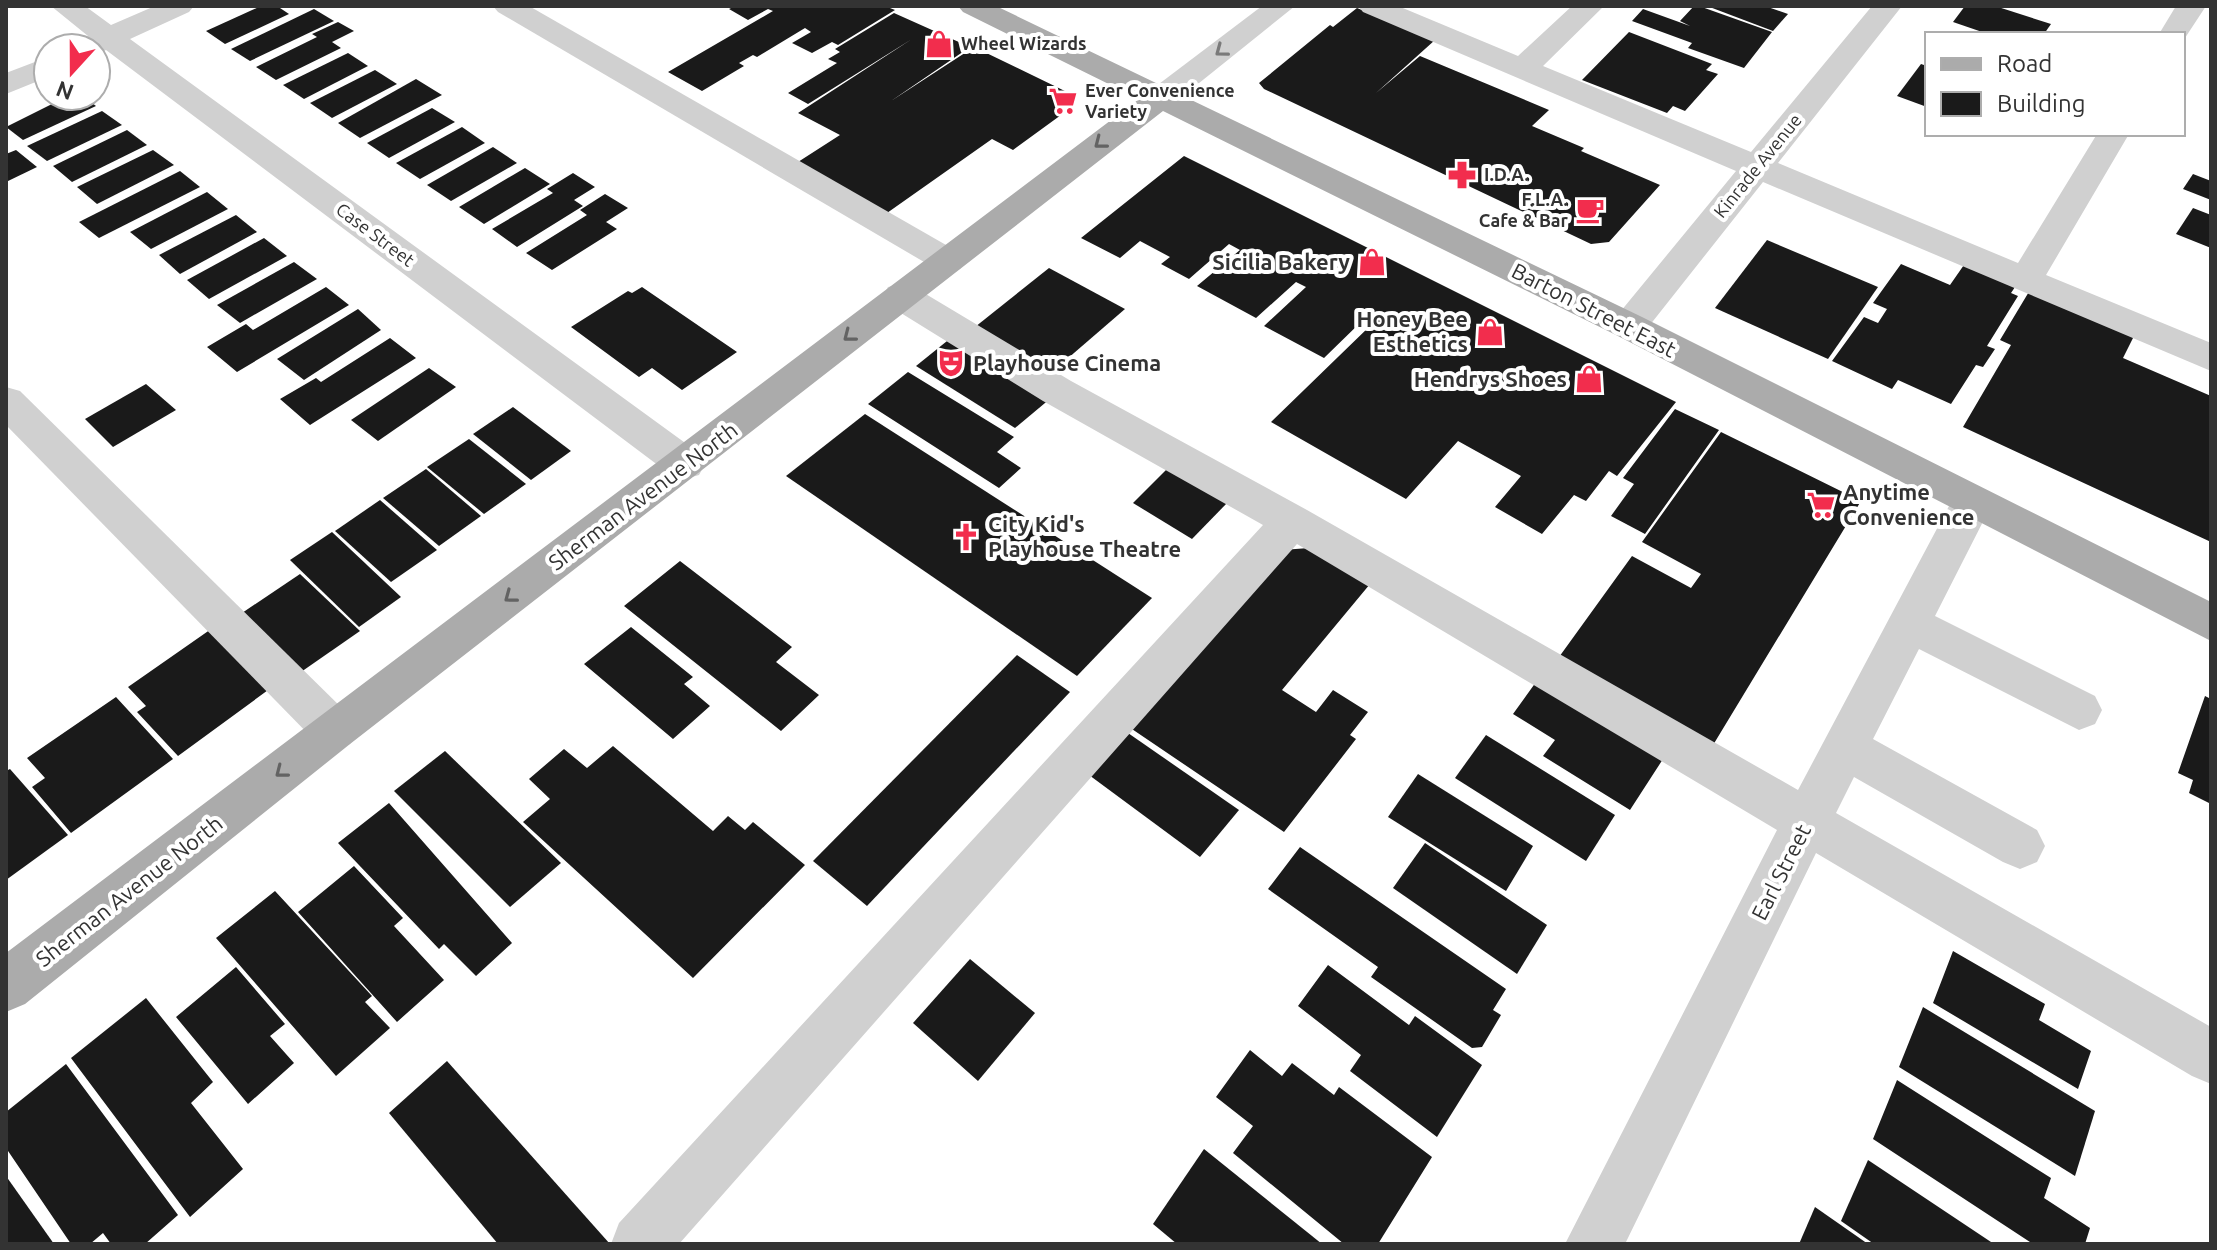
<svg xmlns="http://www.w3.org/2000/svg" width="2217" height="1250" font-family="Ubuntu,sans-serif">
  <rect width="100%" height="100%" fill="#fff"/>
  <g fill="#1a1a1a">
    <polygon points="261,6 277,6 289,14 225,44 206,31"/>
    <polygon points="735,6 885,6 895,10 838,45 832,42 812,53 792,43 811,32 805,28 757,57 753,55 739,63 744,66 702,91 668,72 773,11 768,9 748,20 729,9"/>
    <polygon points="1694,6 1699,6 1772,32 1744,68 1688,48 1692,43 1632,21 1643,9 1690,26 1680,21"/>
    <polygon points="1707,6 1765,6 1788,14 1773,31"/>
    <polygon points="1965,6 1995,6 2051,24 2044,34 1988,34 1953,22"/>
    <polygon points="1357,8 1435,40 1376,93 1420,56 1549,110 1532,126 1584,148 1581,151 1660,185 1609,242 1591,244 1264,89 1259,83 1330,25 1333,27"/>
    <polygon points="314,9 334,21 250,61 231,49"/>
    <polygon points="894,13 970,47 891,101 974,47 1071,94 1072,107 1013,150 992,139 887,213 798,162 840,135 798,113 912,39 808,104 788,93 837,63 828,59 840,52 835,49"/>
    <polygon points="338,22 354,31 332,42 341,48 276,80 256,67 317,37 312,34"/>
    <polygon points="1629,32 1712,64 1706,70 1718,74 1685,111 1673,106 1667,113 1582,80"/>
    <polygon points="348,53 368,66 304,99 283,85"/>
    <polygon points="1921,64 1927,66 1927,107 1897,96"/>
    <polygon points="375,70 397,84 332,118 310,103"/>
    <polygon points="416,79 442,95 360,138 338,123"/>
    <polygon points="68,96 83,96 96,106 23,140 6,127"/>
    <polygon points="432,108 455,122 389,158 367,143"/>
    <polygon points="102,111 122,125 47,161 27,146"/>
    <polygon points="462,127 485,143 420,179 396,163"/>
    <polygon points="127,130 147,145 72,182 53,166"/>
    <polygon points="493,147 517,163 451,201 427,185"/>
    <polygon points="16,150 37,167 6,182 6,154"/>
    <polygon points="153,150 174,165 97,204 77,187"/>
    <polygon points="1184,156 1676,402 1617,476 1609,471 1586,501 1574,495 1542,534 1495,507 1521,476 1458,441 1406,499 1271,422 1372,324 1364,319 1324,358 1264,326 1306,287 1296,282 1256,318 1197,286 1240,250 1229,244 1189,279 1161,264 1170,257 1140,241 1120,258 1081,238"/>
    <polygon points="525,168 550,184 484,224 459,207"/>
    <polygon points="180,171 200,187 99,238 79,222"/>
    <polygon points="573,173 595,187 574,200 583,206 517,247 492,229 553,193 547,189"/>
    <polygon points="2193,174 2211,181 2211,200 2183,189"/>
    <polygon points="207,192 228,209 151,249 130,232"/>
    <polygon points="605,194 628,208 606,222 617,229 552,270 526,253 587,215 580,210"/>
    <polygon points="2193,208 2211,215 2211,248 2176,234"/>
    <polygon points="236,215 257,232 180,274 159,255"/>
    <polygon points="264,238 287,256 209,299 187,280"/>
    <polygon points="1767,240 1878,287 1828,359 1715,308"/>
    <polygon points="294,262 317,279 240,323 217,305"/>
    <polygon points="1966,262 2017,284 2011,293 2018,296 1987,346 1995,349 1983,367 1976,365 1951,404 1898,380 1892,389 1832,361 1864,317 1878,323 1887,309 1873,303 1901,264 1950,285"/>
    <polygon points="1049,268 1125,309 1052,372 975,327"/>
    <polygon points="326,287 349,305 237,372 207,347 246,324 253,330"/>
    <polygon points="642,287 737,352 682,390 652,368 639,377 571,327 628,291 632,293"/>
    <polygon points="2030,290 2135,334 2123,358 2211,396 2211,542 1963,427 2011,345 2000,340"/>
    <polygon points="358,309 381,330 304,380 277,359"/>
    <polygon points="952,337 1051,398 1015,428 916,366"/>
    <polygon points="390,338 416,358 310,425 280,399 316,378 321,382"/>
    <polygon points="429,368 456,387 378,441 351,420"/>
    <polygon points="908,372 1014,437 997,452 1021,468 999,488 868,404"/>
    <polygon points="146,384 176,410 113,447 85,419"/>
    <polygon points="513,407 571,451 531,480 473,434"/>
    <polygon points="1675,409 1719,430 1645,534 1611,516 1634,484 1623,478"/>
    <polygon points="865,414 1152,598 1077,676 786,476"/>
    <polygon points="1721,432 1861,501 1707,755 1554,664 1632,556 1691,588 1701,574 1642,542"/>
    <polygon points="469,439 526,484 484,514 427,467"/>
    <polygon points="1169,467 1228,502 1192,539 1133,503"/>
    <polygon points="426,469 481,516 439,546 383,498"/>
    <polygon points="380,500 437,550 391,582 335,531"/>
    <polygon points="332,532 401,597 359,627 290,560"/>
    <polygon points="1309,548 1370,584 1282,690 1316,712 1333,690 1368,712 1350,735 1356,739 1284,832 1126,725 1282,550"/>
    <polygon points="680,561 792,647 776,662 819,695 781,731 624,606"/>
    <polygon points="300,574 360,631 301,672 242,613"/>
    <polygon points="214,627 275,685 178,756 137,712 146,706 128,687"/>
    <polygon points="631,627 693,677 684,684 710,706 673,739 584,664"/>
    <polygon points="1017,655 1070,692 867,906 813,861"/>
    <polygon points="1536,682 1663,759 1630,810 1543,756 1555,740 1513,714"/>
    <polygon points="2205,696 2211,699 2211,804 2189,793 2193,780 2178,773"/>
    <polygon points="116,697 173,759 71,833 32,787 45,778 27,758"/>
    <polygon points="1128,733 1239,810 1200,857 1089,775"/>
    <polygon points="1486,735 1615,815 1586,861 1455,778"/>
    <polygon points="613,746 713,831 728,816 745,830 753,822 805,865 693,978 523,822 550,799 529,779 564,749 587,768"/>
    <polygon points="445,751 561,863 510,907 394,791"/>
    <polygon points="10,769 68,835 6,880 6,771"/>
    <polygon points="1418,774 1533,846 1506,891 1388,817"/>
    <polygon points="389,803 512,943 476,976 444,944 439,949 338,843"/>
    <polygon points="1425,843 1547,925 1517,974 1393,888"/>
    <polygon points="1300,847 1506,989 1493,1010 1501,1015 1482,1047 1472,1048 1371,977 1378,967 1268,889"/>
    <polygon points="354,866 403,918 394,926 444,980 397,1022 298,912"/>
    <polygon points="275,891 372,996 365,1002 390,1028 336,1076 216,938"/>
    <polygon points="1953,951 2045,1004 2039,1020 2091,1051 2078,1089 1933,1003"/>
    <polygon points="970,959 1035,1013 978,1081 913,1023"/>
    <polygon points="1328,965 1409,1025 1415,1016 1482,1065 1437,1137 1350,1071 1361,1055 1298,1006"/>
    <polygon points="236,967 285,1024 270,1036 294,1063 248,1104 176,1017"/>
    <polygon points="146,998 213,1082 191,1103 243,1169 190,1217 71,1058"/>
    <polygon points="1923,1007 2095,1111 2075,1176 1899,1067"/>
    <polygon points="1250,1050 1282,1076 1292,1063 1334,1095 1339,1087 1432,1157 1378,1244 1344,1244 1233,1153 1253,1126 1216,1097"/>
    <polygon points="447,1061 610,1244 498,1244 389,1113"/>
    <polygon points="66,1064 178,1215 145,1244 111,1244 103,1233 90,1244 71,1244 6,1148 6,1112"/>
    <polygon points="1897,1080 2051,1178 2044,1198 2090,1228 2085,1244 2033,1244 1873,1139"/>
    <polygon points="1204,1149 1322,1244 1177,1244 1153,1224"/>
    <polygon points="1868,1160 1994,1244 1874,1244 1841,1221"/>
    <polygon points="6,1176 54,1244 6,1244"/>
    <polygon points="1815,1207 1868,1244 1799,1244"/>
  </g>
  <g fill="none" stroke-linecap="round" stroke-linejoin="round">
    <g fill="#d0d0d0" fill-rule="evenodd">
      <polygon points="51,6 85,6 111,25 155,6 194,6 189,12 130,39 699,453 705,464 699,475 685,479 671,475 106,50 96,55 96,48 71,48 75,42 88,36"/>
      <polygon points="493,6 529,6 960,253 966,261 960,269 948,273 936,269 498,12"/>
      <polygon points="1262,6 1295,6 1173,104 1162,106 1151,104 1146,97 1151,90"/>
      <polygon points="1358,6 1398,6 1518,56 1572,6 1604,6 1543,66 1751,152 1872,6 1902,6 1778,163 2018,263 2097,134 2129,134 2046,275 2211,343 2211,371 1763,182 1642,335 1629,339 1616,335 1611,326 1616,317 1736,171 1363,12"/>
      <polygon points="2176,6 2206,6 2183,41 2183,34 2159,34"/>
      <polygon points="48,57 48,77 6,94 6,73"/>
      <polygon points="901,284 914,287 1071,381 1307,510 1798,790 1957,491 1972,486 1987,491 1993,502 1935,616 2095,696 2102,710 2095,724 2079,730 1919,649 1873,739 2037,830 2045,846 2037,862 2020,869 2003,862 1854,777 1836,813 2211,1027 2211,1084 2192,1076 1816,853 1625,1244 1565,1244 1777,830 1297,544 679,1244 611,1244 619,1223 1263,525 1043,401 888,305 883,296 888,287"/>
      <polygon points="6,387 20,391 350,716 357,730 350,744 334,750 318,744 6,425"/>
    </g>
    <polygon fill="#ababab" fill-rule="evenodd" points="958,6 996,6 1642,317 2211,602 2211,641 1616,335 1163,111 350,744 25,1004 6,1012 6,953 1139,99 963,12"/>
  </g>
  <defs><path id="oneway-chevron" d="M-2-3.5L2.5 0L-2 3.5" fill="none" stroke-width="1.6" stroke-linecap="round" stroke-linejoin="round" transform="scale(2)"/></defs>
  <use stroke="#7a7a7a" href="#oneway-chevron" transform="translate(1221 51) rotate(143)"/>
  <g stroke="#636363">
    <use href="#oneway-chevron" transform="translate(1100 143) rotate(142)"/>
    <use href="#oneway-chevron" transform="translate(849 336) rotate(142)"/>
    <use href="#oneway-chevron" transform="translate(510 597) rotate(143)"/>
    <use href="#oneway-chevron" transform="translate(281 772) rotate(142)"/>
  </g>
  <defs>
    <symbol id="shop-bare" viewBox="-9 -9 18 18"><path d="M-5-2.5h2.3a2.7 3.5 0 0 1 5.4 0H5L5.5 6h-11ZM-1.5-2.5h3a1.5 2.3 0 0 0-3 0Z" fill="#f22d4d" stroke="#fff" stroke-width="2.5" paint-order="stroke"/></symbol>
    <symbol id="supermarket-bare" viewBox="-9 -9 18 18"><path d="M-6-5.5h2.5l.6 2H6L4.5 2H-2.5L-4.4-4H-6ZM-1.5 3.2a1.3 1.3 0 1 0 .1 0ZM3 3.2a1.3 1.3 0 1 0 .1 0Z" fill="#f22d4d" stroke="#fff" stroke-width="2.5" paint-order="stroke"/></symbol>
    <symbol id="pharmacy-bare" viewBox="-9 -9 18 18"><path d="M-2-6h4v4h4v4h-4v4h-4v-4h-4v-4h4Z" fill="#f22d4d" stroke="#fff" stroke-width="2.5" paint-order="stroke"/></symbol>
    <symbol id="cafe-bare" viewBox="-9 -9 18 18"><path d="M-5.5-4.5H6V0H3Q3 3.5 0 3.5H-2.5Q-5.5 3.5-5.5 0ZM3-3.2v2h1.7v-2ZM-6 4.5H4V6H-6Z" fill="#f22d4d" stroke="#fff" stroke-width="2.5" paint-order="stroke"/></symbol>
    <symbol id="theatre-bare" viewBox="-9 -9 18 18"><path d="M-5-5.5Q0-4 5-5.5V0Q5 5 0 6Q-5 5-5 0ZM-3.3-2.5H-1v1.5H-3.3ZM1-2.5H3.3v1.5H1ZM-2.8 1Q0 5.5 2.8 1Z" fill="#f22d4d" stroke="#fff" stroke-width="2.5" paint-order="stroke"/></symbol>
    <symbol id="church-bare" viewBox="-9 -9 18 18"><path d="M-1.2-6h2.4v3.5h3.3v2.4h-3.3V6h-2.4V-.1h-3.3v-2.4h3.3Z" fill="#f22d4d" stroke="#fff" stroke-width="2.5" paint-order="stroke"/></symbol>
  </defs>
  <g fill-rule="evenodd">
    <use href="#shop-bare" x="919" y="24" width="40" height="40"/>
    <use href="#supermarket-bare" x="1043" y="81" width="40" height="40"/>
    <use href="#pharmacy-bare" x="1442" y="155" width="40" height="40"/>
    <use href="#cafe-bare" x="1570" y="190" width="40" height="40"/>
    <use href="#shop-bare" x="1352" y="242" width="40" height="40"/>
    <use href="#shop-bare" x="1470" y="312" width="40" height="40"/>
    <use href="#theatre-bare" x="931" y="343" width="40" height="40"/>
    <use href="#shop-bare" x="1569" y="359" width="40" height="40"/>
    <use href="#supermarket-bare" x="1801" y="485" width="40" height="40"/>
    <use href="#church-bare" x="946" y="517" width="40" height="40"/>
  </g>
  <g text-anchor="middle" stroke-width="8" stroke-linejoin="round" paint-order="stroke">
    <g font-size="18" font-weight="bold" fill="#333" stroke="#fff" text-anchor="start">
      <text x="961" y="50">Wheel Wizards</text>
      <text x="1085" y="97">Ever Convenience<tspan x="1085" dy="21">Variety</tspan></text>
      <text x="1484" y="181">I.D.A.</text>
      <text x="1568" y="206" text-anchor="end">F.L.A.<tspan x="1568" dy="21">Cafe &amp; Bar</tspan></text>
    </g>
    <g font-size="18" fill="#333" stroke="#fff">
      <text transform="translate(1758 166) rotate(-51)" y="6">Kinrade Avenue</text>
      <text transform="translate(375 235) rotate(37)" y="6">Case Street</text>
    </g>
    <g font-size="22" font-weight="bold" fill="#333" stroke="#fff" text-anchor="end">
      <text x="1350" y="270">Sicilia Bakery</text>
      <text x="1468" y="327">Honey Bee<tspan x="1468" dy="25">Esthetics</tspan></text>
      <text x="973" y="371" text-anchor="start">Playhouse Cinema</text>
      <text x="1567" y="387">Hendrys Shoes</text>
      <text x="1843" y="500" text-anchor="start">Anytime<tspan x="1843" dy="25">Convenience</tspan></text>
      <text x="988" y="532" text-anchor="start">City Kid's<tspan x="988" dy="25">Playhouse Theatre</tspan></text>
    </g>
    <g font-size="22" fill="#333" stroke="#fff">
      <text transform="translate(1594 310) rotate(27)" y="8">Barton Street East</text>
      <text transform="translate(643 496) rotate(-37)" y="8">Sherman Avenue North</text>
      <text transform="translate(1781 872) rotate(-63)" y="8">Earl Street</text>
      <text transform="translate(129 891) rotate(-38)" y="8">Sherman Avenue North</text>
    </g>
  </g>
  <rect width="2217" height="1250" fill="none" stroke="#333333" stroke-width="16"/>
  <rect x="1925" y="32" width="260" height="104" fill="#ffffff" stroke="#adadad" stroke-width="2"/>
  <rect x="1941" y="58" width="40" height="12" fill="#ababab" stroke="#adadad" stroke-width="2"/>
  <text x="1997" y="72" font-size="24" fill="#333333">Road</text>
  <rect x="1941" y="92" width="40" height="24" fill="#1a1a1a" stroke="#adadad" stroke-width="2"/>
  <text x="1997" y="112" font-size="24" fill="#333333">Building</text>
  <g transform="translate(72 72) rotate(201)"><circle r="38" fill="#ffffff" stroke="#adadad" stroke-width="2"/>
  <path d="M0-6L14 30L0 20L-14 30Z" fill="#f22d4d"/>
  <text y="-12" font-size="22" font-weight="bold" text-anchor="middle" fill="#333333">N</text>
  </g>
</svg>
